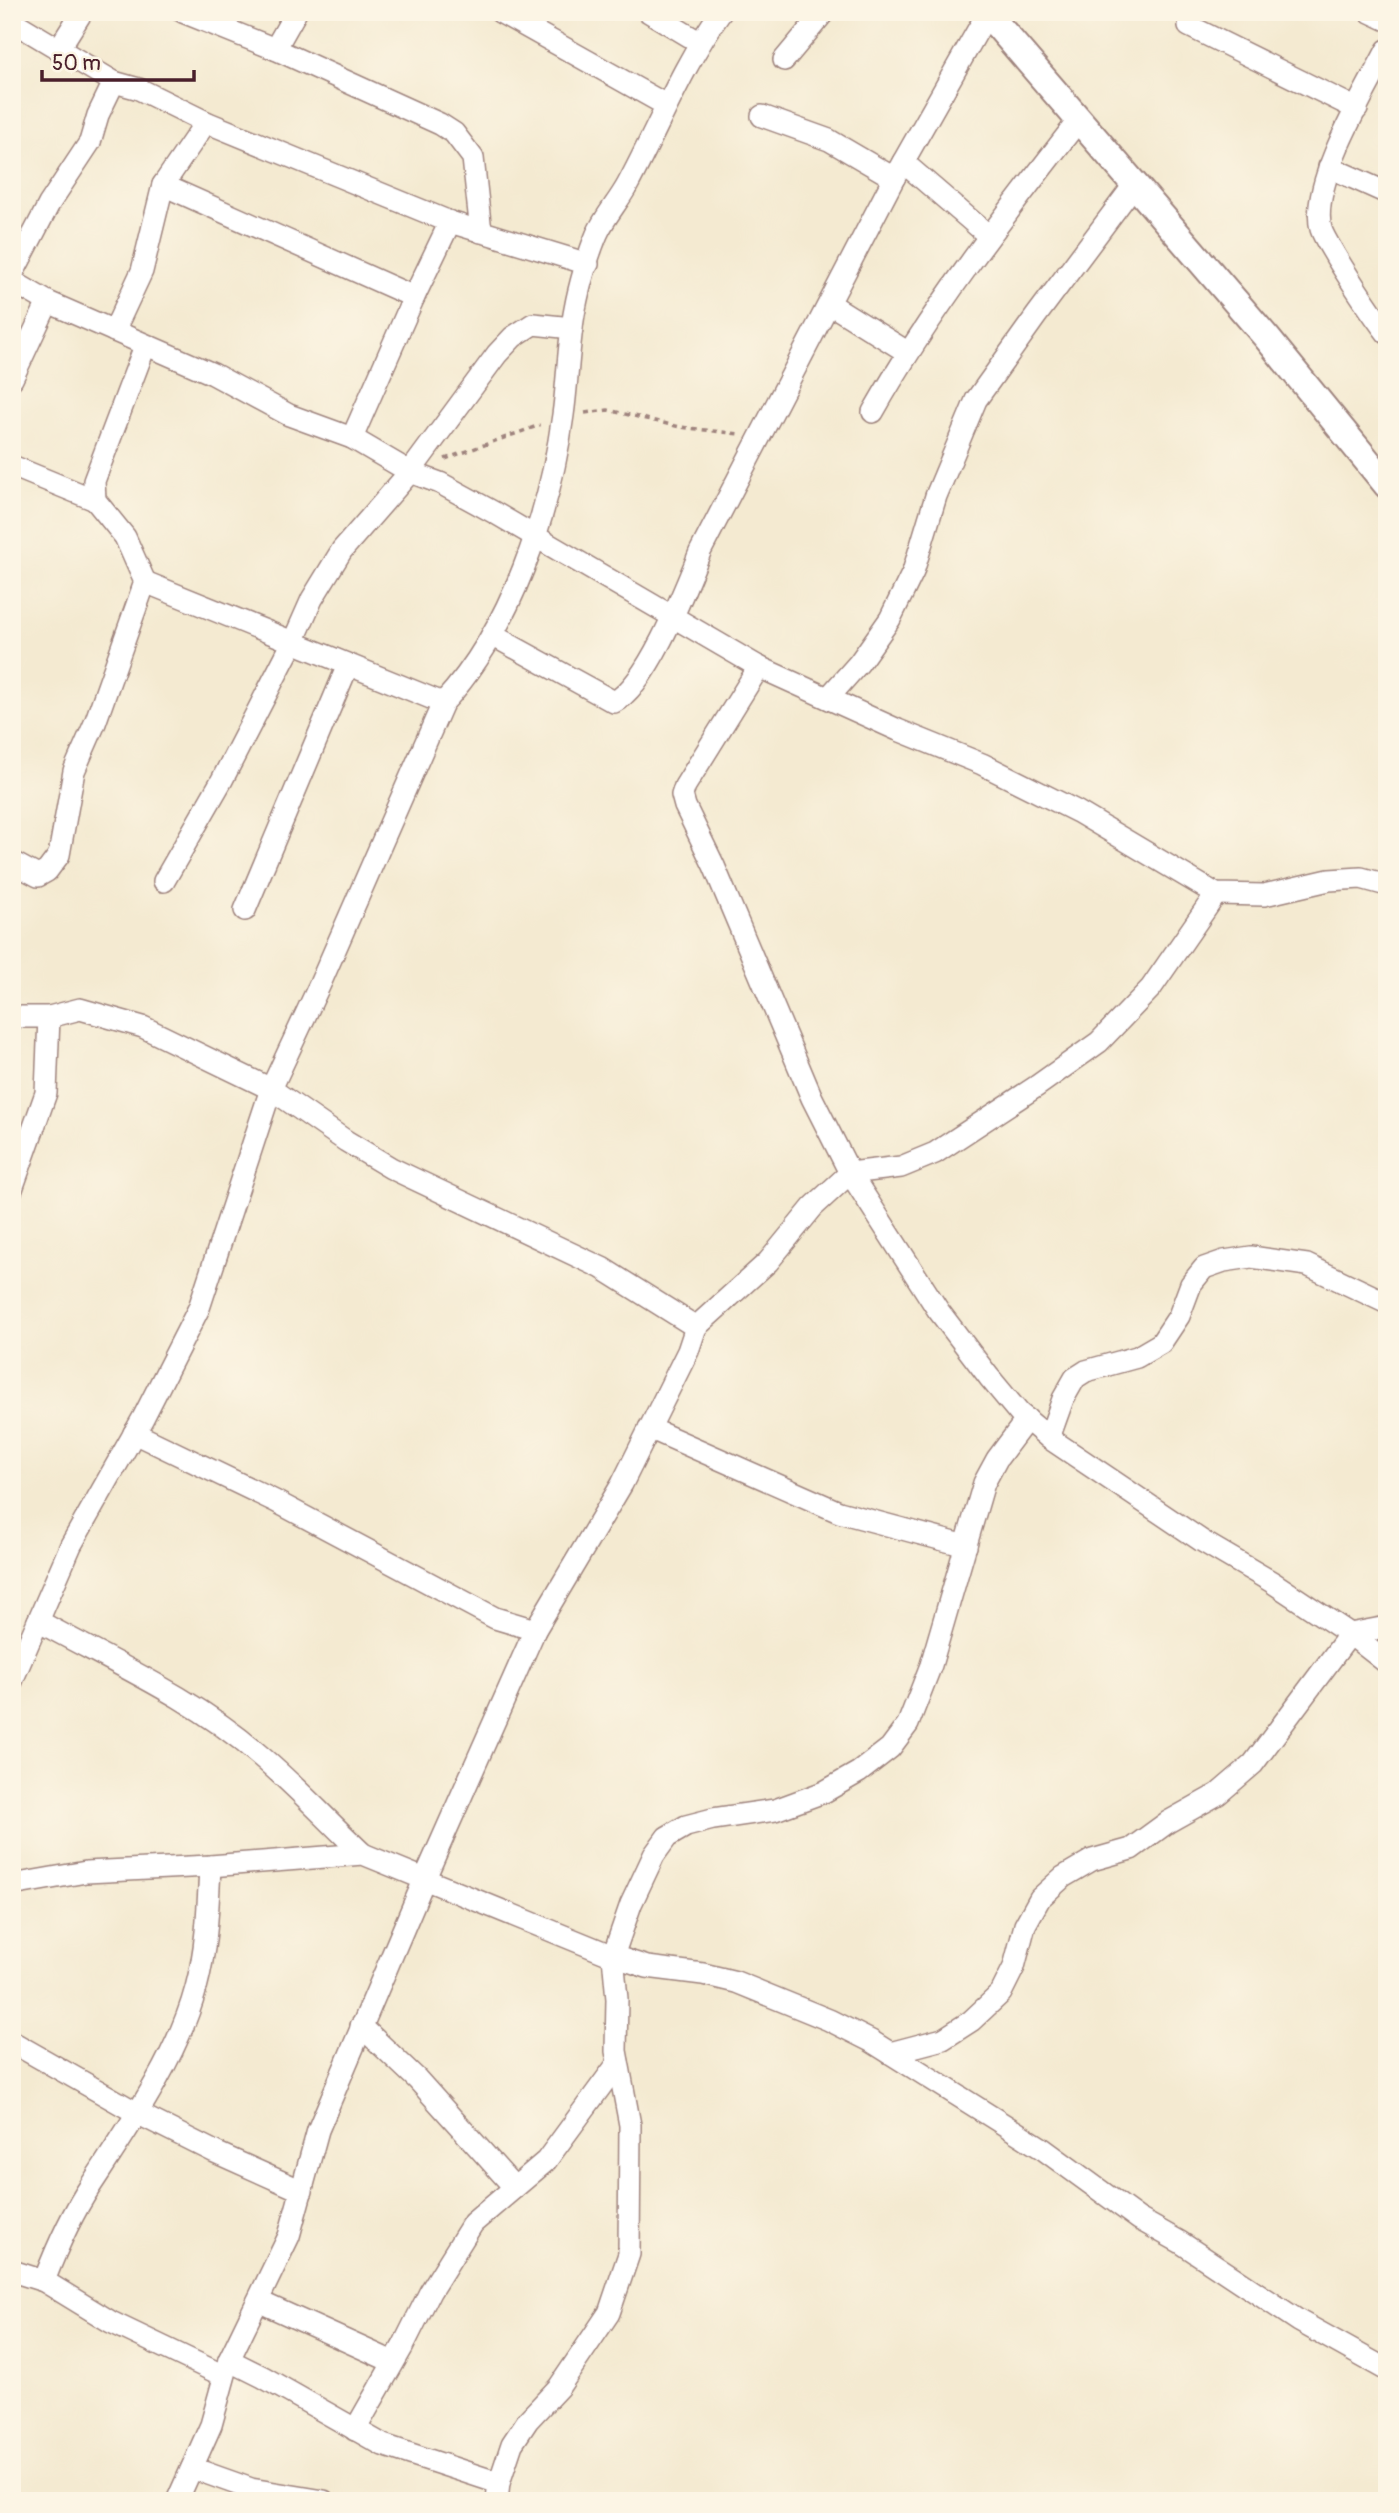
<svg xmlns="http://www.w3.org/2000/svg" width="1399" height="2513" font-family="Pangolin,sans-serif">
  <rect width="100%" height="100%" fill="#fcf5e5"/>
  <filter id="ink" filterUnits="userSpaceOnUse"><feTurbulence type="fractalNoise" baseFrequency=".0143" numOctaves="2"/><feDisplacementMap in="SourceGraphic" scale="14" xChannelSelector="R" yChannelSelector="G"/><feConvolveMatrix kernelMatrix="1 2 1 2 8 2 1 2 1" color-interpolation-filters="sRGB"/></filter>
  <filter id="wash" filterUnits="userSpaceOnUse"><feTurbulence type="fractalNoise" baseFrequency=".00686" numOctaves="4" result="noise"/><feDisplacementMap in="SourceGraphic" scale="28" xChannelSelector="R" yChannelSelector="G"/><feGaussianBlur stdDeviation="1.57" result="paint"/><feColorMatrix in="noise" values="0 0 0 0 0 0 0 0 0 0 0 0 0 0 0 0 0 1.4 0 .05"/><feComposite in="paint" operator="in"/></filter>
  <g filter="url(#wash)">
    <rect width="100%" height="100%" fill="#f4ead1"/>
  </g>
  <g filter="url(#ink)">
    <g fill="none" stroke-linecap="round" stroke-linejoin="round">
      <defs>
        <g id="minor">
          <polyline points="183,12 275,49 440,124 454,133 473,158 481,232"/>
          <polyline points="500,12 666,105"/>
          <polyline points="649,12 699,42"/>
          <polyline points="1190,12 1189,26 1357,109"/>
          <polyline points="1370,12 1387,20"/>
          <polyline points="12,21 114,82 98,115 90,142 49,204 12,275"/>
          <polyline points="275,49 296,12"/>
          <polyline points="58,50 82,12"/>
          <path d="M 1387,50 C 1366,91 1309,184 1321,229 C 1324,238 1331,248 1336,257 C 1352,283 1368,308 1387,333"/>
          <polyline points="784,60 824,12"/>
          <polyline points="114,82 139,89 206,122 450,222 588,264"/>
          <polyline points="762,116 829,140 894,178"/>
          <polyline points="903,162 989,236"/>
          <polyline points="1329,167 1387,193"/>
          <polyline points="163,185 414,297"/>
          <polyline points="12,281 48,302 213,374 289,415 352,438 410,472 440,483 495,513 759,667 898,730 982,764 1078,812 1216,894 1264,895 1329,880 1361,878 1387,885"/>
          <polyline points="830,304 907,352"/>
          <polyline points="114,331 142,271 163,185 206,122"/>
          <polyline points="12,379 48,302"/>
          <path d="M 873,412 C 932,308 1005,215 1078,121"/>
          <polyline points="352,438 414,297 450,222"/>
          <polyline points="12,466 95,500"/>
          <polyline points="145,582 443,703"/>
          <path d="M 492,635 L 614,702 C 648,685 685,589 700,552 L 894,178 L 987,14"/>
          <polyline points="759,667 685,786 682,795 685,806 714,866 812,1098 850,1173 938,1310 989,1377 1019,1413 1049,1438 1202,1541 1272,1582 1350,1634 1387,1663"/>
          <polyline points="828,698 859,663 890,619 913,572 936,496 976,400 1036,316 1134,185"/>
          <polyline points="12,862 38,876 47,871 59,855 74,771 95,723 145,582 125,537 95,500 94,481 145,346"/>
          <polyline points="164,881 222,780 293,642 312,599 342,550 410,472 497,354 513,337 533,324 572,328"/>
          <polyline points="245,910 348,665"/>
          <polyline points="12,1017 49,1017 80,1009 143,1027 271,1089 346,1141 391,1168 602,1268 696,1327"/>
          <polyline points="12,1189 46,1093 49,1017"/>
          <polyline points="649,1428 839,1512 966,1546"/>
          <polyline points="134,1433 275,1501 495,1618 535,1630"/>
          <polyline points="1049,1438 1063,1399 1075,1378 1086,1371 1137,1357 1161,1343 1179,1316 1191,1284 1204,1268 1224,1261 1251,1257 1307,1265 1387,1303"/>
          <path d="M 38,1621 C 112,1662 194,1698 258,1754 C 295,1785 328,1821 363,1854"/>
          <path d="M 12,1681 L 71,1545 L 143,1418 L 199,1308 L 271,1089 L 320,984 L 443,703 C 511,630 550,512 563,415 C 568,380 568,344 575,309 C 579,287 588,255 597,234 C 605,216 619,201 628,184 C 659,126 682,66 721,12"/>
          <polyline points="12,1885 86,1872 210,1866 363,1854 613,1956 647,1967 703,1974 736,1982 829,2020 871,2041 1043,2149 1139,2219 1180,2242 1299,2321 1387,2370"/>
          <polyline points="361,2026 417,2079 514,2187"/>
          <polyline points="12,2042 137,2113 215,2152 302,2191"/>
          <polyline points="890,2053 943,2039 971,2021 1001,1993 1014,1967 1025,1925 1040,1898 1063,1877 1092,1860 1131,1849 1168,1822 1218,1794 1253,1764 1350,1634 1387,1627"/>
          <polyline points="12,2271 44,2281 111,2322 224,2376"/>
          <path d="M 44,2281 C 57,2247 71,2215 91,2185 C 129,2127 178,2056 196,1988 C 207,1947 208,1908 210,1866"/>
          <polyline points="258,2301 393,2362"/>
          <polyline points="229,2360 263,2377 383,2445 499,2483"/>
          <polyline points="355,2430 403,2346 430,2292 473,2223 546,2161 618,2063"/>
          <polyline points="192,2468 251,2489 324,2501"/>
          <polyline points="177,2501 211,2425 229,2360 289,2236 318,2130 425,1878 535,1630 622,1484 688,1351 696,1327 768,1262 813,1207 850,1173 901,1167 935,1153 1037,1086 1099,1042 1151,988 1216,894"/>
          <polyline points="497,2501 499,2483 512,2444 528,2420 559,2387 609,2313 629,2254 630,2125 616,2051 617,1999 613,1956 631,1904 654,1855 667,1837 686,1826 713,1819 775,1810 824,1792 859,1772 890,1748 908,1724 931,1665 984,1483 997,1459 1027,1419"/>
        </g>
        <polyline id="tertiary" points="986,12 1267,338 1387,485"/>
      </defs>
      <use href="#minor" stroke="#9f847e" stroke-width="24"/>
      <use href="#tertiary" stroke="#9f847e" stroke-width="30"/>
      <g stroke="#9f847e" stroke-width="3.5" stroke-dasharray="5 5" stroke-linecap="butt">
        <polyline points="585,413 608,410 680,427 739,434"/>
        <polyline points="445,459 540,425"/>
      </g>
      <use href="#minor" stroke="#fff" stroke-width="21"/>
      <use href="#tertiary" stroke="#fff" stroke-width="26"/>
    </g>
  </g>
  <rect width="1399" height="2513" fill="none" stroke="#fcf5e5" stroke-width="42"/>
  <path d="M42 70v10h152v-10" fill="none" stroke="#4a1f2b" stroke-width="3.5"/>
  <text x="52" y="70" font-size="21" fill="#4a1f2b" stroke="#fcf5e5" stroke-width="5" paint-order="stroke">50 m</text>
</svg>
